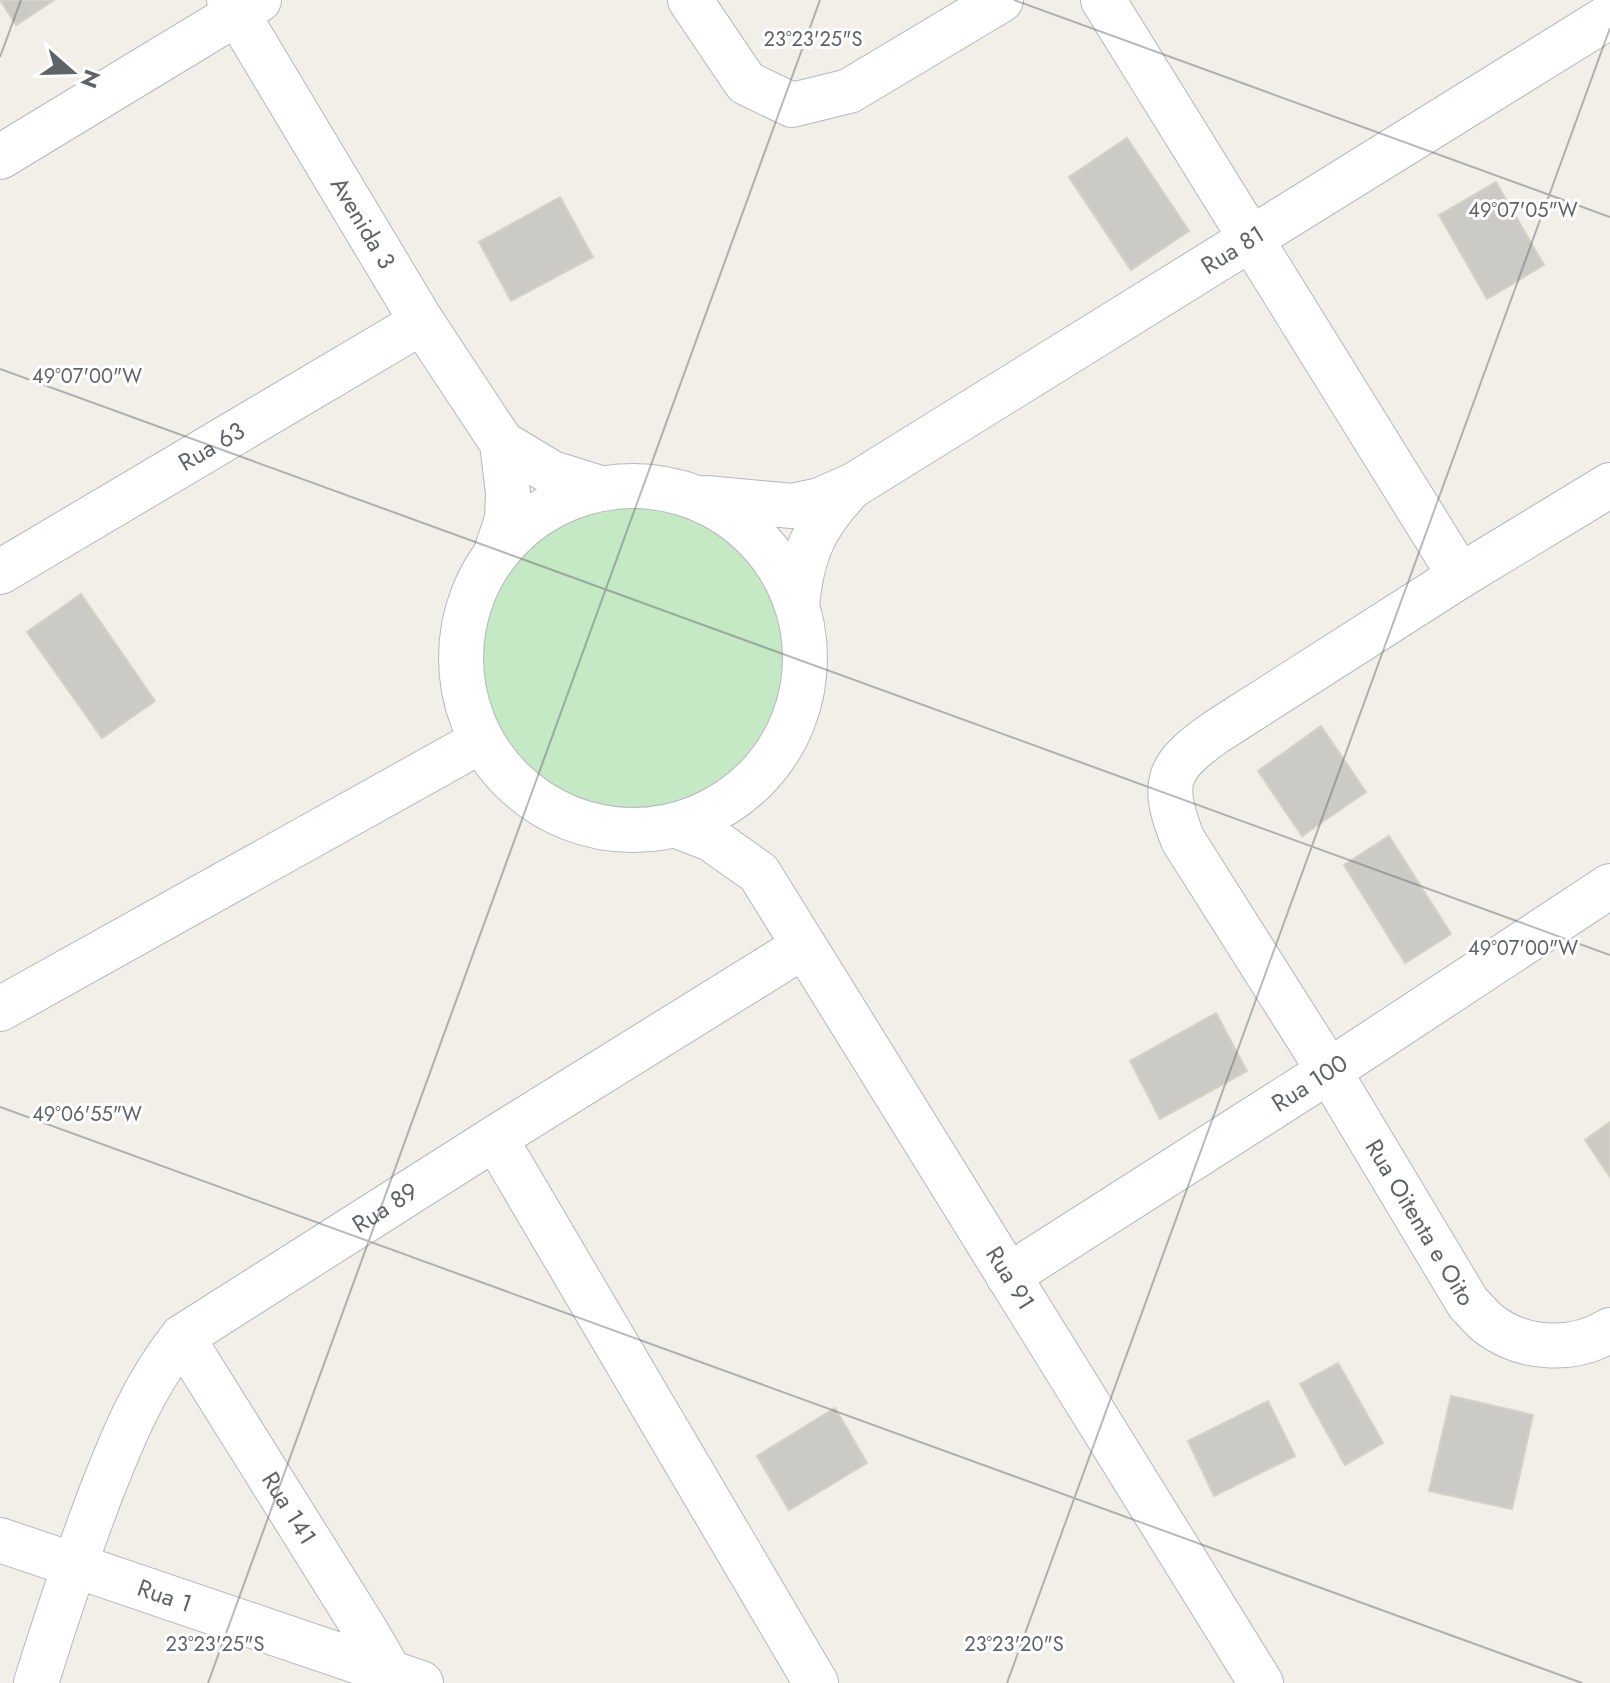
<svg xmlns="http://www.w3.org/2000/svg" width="1610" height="1683" font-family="Jost,sans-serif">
  <rect width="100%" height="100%" fill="#f1efe8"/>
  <circle fill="#c5e8c5" cx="634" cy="658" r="156"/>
  <g fill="#cccac5" stroke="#d6d1c6" stroke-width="2">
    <polygon points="0,0 54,0 16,25"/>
    <polygon points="1127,138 1189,231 1131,270 1069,177"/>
    <polygon points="1496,182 1544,265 1487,299 1439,215"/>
    <polygon points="560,197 593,257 511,301 479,242"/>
    <polygon points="81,594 155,701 102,738 27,632"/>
    <polygon points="1321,726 1366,792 1302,836 1258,771"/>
    <polygon points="1389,836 1451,934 1405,963 1344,865"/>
    <polygon points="1216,1013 1247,1071 1160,1119 1130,1061"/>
    <polygon points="1610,1122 1610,1177 1585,1140"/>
    <polygon points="1338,1363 1383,1443 1345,1465 1300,1384"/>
    <polygon points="1451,1396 1533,1415 1512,1509 1429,1491"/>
    <polygon points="1268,1401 1295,1456 1214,1496 1188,1441"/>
    <polygon points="835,1408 867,1463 789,1510 757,1456"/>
  </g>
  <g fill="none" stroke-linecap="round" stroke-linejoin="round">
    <defs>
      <g id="minor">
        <path id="s1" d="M 229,0 L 422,322 L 502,443 L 508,493 L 507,519 L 497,549"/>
        <polyline points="690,0 746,83 792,105 849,91 1001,0"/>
        <polyline points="1103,0 1460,576"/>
        <polyline points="0,157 259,0"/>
        <polyline points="502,443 552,473 600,488"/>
        <path id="s2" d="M 1610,485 L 1460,576 L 1216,732 C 1166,767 1160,783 1183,840 L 1329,1071 L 1468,1303 C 1475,1310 1482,1319 1490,1325 C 1525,1351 1575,1352 1610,1330"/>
        <circle cx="633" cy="658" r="172"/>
        <path id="s3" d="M 706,498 L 792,506 L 820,500 L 854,485 L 1610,16"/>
        <path id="s4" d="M 0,572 L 422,322"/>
        <path d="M 797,605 C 802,553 815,524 852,486"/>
        <path id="s5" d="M 677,826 L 711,839 L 759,873 L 1261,1683"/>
        <polyline points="0,1009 481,741"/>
        <polyline points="495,1138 816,1683"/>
        <path id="s6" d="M 1008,1276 L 1329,1071 L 1610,886"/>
        <path id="s7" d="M 182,1337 L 367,1633 L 390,1673 L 387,1683"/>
        <path id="s8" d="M 0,1540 L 421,1683"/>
        <path id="s9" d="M 36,1683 C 56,1619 77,1556 101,1493 C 123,1437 144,1385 182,1337 L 495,1138 L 804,946"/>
      </g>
    </defs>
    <use href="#minor" stroke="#b5b8bc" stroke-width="46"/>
    <use href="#minor" stroke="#fff" stroke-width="44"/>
  </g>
  <path fill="none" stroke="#5f6368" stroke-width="2" stroke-opacity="0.45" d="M 1014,0 L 1610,217M 0,57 L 21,0M 0,369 L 1610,955M 0,1107 L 1582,1683M 208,1683 L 820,0M 1007,1683 L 1610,28"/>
  <g text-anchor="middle" stroke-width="6" stroke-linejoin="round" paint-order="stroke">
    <g font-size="24" fill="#5f6368" stroke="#fff">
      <text dy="8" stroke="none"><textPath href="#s1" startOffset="260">Avenida 3</textPath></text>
      <text dy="8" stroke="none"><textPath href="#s3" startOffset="598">Rua 81</textPath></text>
      <text dy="8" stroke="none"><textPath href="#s4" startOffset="246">Rua 63</textPath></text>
      <text dy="8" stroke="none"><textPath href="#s6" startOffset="358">Rua 100</textPath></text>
      <text dy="8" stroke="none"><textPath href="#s9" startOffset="618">Rua 89</textPath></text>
      <text dy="8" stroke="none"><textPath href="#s2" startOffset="1044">Rua Oitenta e Oito</textPath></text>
      <text dy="8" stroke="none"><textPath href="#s5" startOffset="572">Rua 91</textPath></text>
      <text dy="8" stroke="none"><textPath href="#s7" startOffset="202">Rua 141</textPath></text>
      <text dy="8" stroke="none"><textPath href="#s8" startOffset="174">Rua 1</textPath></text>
    </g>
  </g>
  <g font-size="20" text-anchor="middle" fill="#5f6368" stroke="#fff" stroke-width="6" stroke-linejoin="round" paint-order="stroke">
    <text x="813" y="46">23°23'25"S</text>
    <text x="1523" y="217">49°07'05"W</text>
    <text x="87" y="383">49°07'00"W</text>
    <text x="1523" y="955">49°07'00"W</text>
    <text x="87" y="1121">49°06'55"W</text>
    <text x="215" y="1651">23°23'25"S</text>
    <text x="1014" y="1651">23°23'20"S</text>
  </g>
  <g transform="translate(72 72) rotate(110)" stroke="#ffffff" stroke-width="6" paint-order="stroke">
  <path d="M0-6L14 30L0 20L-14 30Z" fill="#5f6368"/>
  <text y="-12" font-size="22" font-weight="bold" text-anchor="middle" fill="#5f6368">N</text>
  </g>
</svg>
